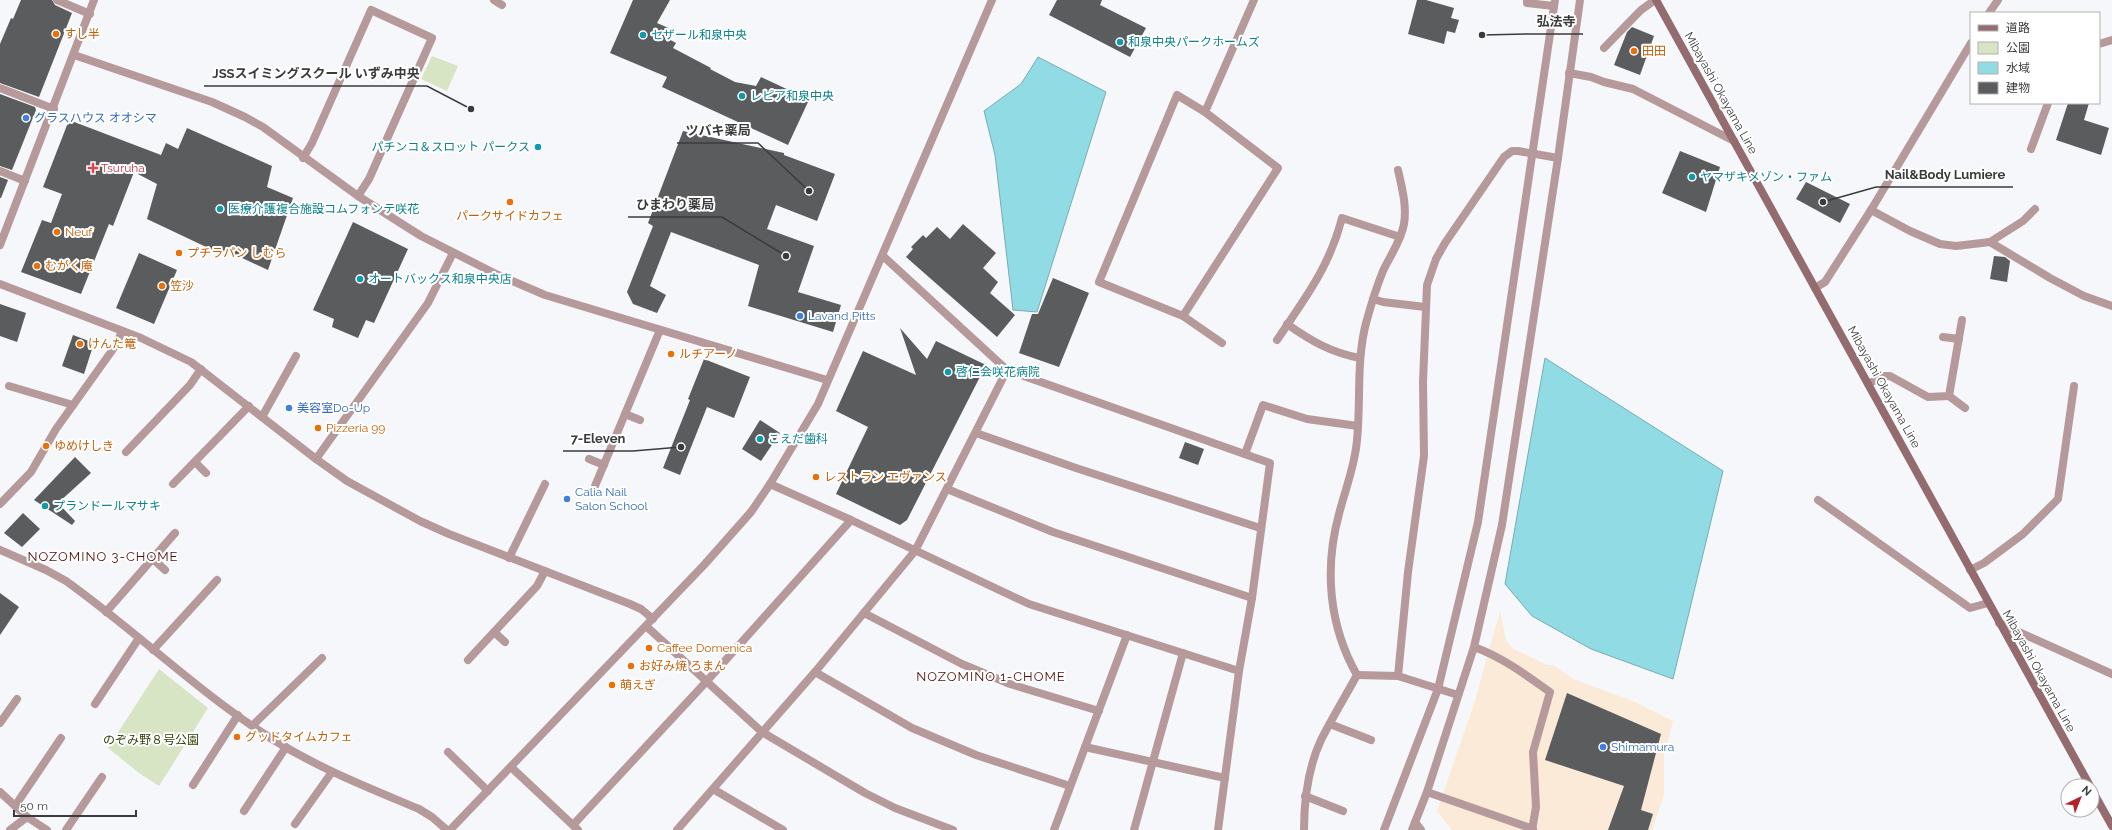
<svg xmlns="http://www.w3.org/2000/svg" width="2112" height="830" font-family="Raleway,'Noto Sans JP',sans-serif">
  <rect width="100%" height="100%" fill="#f6f7fa"/>
  <polygon fill="#fbead8" points="1500,611 1506,640 1512,648 1547,665 1553,665 1573,679 1633,701 1673,721 1664,756 1664,795 1652,830 1452,830 1437,811 1474,704"/>
  <g fill="#d8e5c4">
    <polygon points="432,56 458,66 447,91 421,79"/>
    <polygon points="159,669 208,708 159,786 139,773 108,748"/>
  </g>
  <g fill="#91dce4" stroke="#77acb2">
    <polygon points="1038,57 1106,92 1037,312 1013,310 995,155 984,111 1021,84"/>
    <polygon points="1545,358 1723,471 1673,679 1591,649 1532,616 1505,584"/>
  </g>
  <g fill="#5b5c5e">
    <polygon points="21,0 52,0 55,5 72,13 39,97 0,83 0,44 11,18 13,19"/>
    <polygon points="633,0 670,0 657,23 671,29 667,38 676,43 673,48 711,68 710,69 735,82 756,86 761,77 806,98 805,101 808,102 788,145 662,87 667,77 610,53"/>
    <polygon points="1057,0 1102,0 1100,5 1146,28 1130,57 1049,15"/>
    <polygon points="1417,0 1426,0 1454,8 1451,18 1459,20 1455,33 1447,31 1444,44 1408,34"/>
    <polygon points="1632,27 1654,36 1640,75 1614,65 1627,32"/>
    <polygon points="0,94 35,107 36,110 12,170 0,166"/>
    <polygon points="2068,103 2089,103 2084,120 2109,128 2101,155 2056,140"/>
    <polygon points="69,120 161,155 166,143 178,149 187,128 272,166 267,187 293,198 268,270 225,250 221,254 147,219 157,184 134,172 113,226 109,224 81,294 21,272 42,220 51,223 62,194 43,187"/>
    <polygon points="683,131 784,153 784,155 835,174 817,221 776,205 767,229 814,246 798,292 841,305 833,332 748,306 759,265 671,232 650,286 666,295 657,313 633,304 627,292 653,226 648,223"/>
    <polygon points="1680,151 1720,167 1706,212 1662,193"/>
    <polygon points="0,177 8,180 1,198 0,198"/>
    <polygon points="1806,182 1850,204 1840,223 1796,199"/>
    <polygon points="353,222 408,249 374,323 366,320 358,338 332,327 334,319 313,310"/>
    <polygon points="963,224 996,253 983,268 998,282 990,293 1015,315 997,337 906,257 913,249 911,247 923,235 926,238 937,227 950,239"/>
    <polygon points="139,253 177,270 154,324 116,308"/>
    <polygon points="1994,256 2005,257 2010,261 2007,282 1990,279"/>
    <polygon points="1053,278 1089,293 1059,367 1019,353 1032,314 1038,314"/>
    <polygon points="0,304 26,313 17,342 0,336"/>
    <polygon points="900,328 927,359 936,341 986,365 907,520 900,525 836,494 868,427 836,411 863,351 916,375"/>
    <polygon points="73,335 94,343 84,374 62,366"/>
    <polygon points="704,359 750,377 734,418 707,407 680,475 663,468 690,400 688,399"/>
    <polygon points="760,420 780,433 761,461 742,449"/>
    <polygon points="1185,442 1204,449 1198,465 1179,458"/>
    <polygon points="75,457 91,473 58,503 75,521 72,525 34,500"/>
    <polygon points="23,513 40,529 22,547 4,533"/>
    <polygon points="0,593 19,607 0,635"/>
    <polygon points="1567,693 1661,734 1641,810 1653,814 1648,830 1608,830 1624,786 1545,760"/>
  </g>
  <g fill="none" stroke-linecap="round" stroke-linejoin="round">
    <g stroke="#b6999b" stroke-width="8">
      <polyline points="1527,0 1527,3 1554,6"/>
      <polyline points="1183,316 1222,343"/>
      <polyline points="9,386 73,405"/>
      <polyline points="1949,396 1965,408"/>
      <polyline points="625,414 640,420"/>
      <polyline points="262,417 296,356"/>
      <polyline points="589,459 604,465"/>
      <polyline points="595,486 660,330"/>
      <polyline points="509,558 545,484"/>
      <path d="M 1474,647 C 1502,657 1526,675 1550,692 L 1533,752 L 1536,807 L 1532,830"/>
      <polyline points="153,650 217,580"/>
      <polyline points="95,704 139,638"/>
      <polyline points="0,723 17,699"/>
      <polyline points="252,726 322,658"/>
      <polyline points="448,752 488,791"/>
      <polyline points="193,785 238,715"/>
      <polyline points="1427,792 1533,829"/>
      <polyline points="15,806 61,738"/>
      <polyline points="244,811 286,747"/>
      <polyline points="1415,822 1421,830"/>
      <polyline points="295,824 332,772"/>
      <polyline points="66,830 102,777"/>
    </g>
    <g stroke="#b6999b" stroke-width="8">
      <polyline points="57,0 90,14"/>
      <polyline points="494,0 502,5"/>
      <polyline points="1989,13 1998,0"/>
      <polyline points="2099,44 2112,40"/>
      <polyline points="1604,48 1641,10 1655,0"/>
      <polyline points="1569,73 1591,77 1604,82 1633,89 1734,141"/>
      <polyline points="0,88 54,109"/>
      <polygon points="1177,95 1205,112 1278,168 1183,316 1099,282"/>
      <polyline points="1205,112 1254,0"/>
      <polyline points="2031,149 2048,103"/>
      <polyline points="303,158 312,143 371,10 432,38 369,179 358,196"/>
      <polyline points="0,171 25,181"/>
      <polyline points="1871,210 1910,231 1940,244 1956,246 1990,242 2050,278 2084,296 2112,306"/>
      <polyline points="1990,242 2023,221 2035,209"/>
      <polyline points="883,256 1007,370 1270,463 1252,598 1239,671 1218,830"/>
      <polyline points="1815,288 1825,282 1871,210 1971,43"/>
      <polyline points="1373,299 1383,302 1425,307"/>
      <path d="M 1287,324 C 1311,341 1332,353 1360,358"/>
      <polyline points="1943,337 1959,339"/>
      <path d="M 1277,340 C 1305,298 1329,268 1342,218 L 1400,237"/>
      <polyline points="1868,384 1884,376 1890,376 1928,397 1949,396 1962,320"/>
      <polyline points="976,433 1076,468 1260,528"/>
      <polyline points="126,452 190,385 201,369"/>
      <polyline points="1245,454 1263,405 1307,419 1358,426"/>
      <polyline points="316,459 428,303 453,253"/>
      <polyline points="195,462 206,473"/>
      <polyline points="173,484 249,406"/>
      <polyline points="770,484 851,520 1029,604 1239,671"/>
      <polyline points="947,489 1053,532 1252,598"/>
      <polyline points="1818,500 1970,608 1988,603"/>
      <polyline points="0,504 31,472 56,429 116,345 122,331"/>
      <polyline points="153,559 165,570"/>
      <polyline points="1970,570 1984,563 2023,534 2058,499 2074,386"/>
      <polyline points="106,612 175,533"/>
      <polyline points="864,613 962,664 1010,684 1099,711"/>
      <polyline points="1999,623 2112,674"/>
      <polyline points="646,626 762,732 865,793 895,808 953,830"/>
      <polyline points="494,632 505,642"/>
      <polyline points="468,660 537,586 545,571"/>
      <polyline points="815,672 912,728 976,755 1070,786"/>
      <polyline points="1357,675 1398,676 1458,695"/>
      <polyline points="1398,676 1408,572 1424,456 1423,382 1427,285 1436,259 1445,243 1504,157 1512,151 1518,151 1558,158"/>
      <polyline points="1330,724 1371,740"/>
      <polyline points="1085,747 1225,778"/>
      <polyline points="511,767 578,830"/>
      <polyline points="713,789 783,830"/>
      <polyline points="1305,796 1343,811"/>
      <polyline points="573,825 706,682 851,520"/>
      <polyline points="10,830 27,817"/>
      <polyline points="677,830 815,672 915,551 1007,370"/>
      <polyline points="1054,830 1127,635"/>
      <polyline points="1134,830 1183,653"/>
      <path d="M 1304,830 C 1304,800 1308,768 1321,740 C 1332,718 1345,697 1357,675 C 1329,626 1324,569 1339,514 C 1345,490 1355,466 1357,440 C 1361,401 1356,362 1366,323 C 1371,305 1376,288 1383,271 C 1390,256 1401,241 1404,224 C 1407,206 1402,188 1398,170"/>
    </g>
    <g stroke="#b6999b" stroke-width="8">
      <polyline points="74,55 212,102 245,117 263,127 358,196 421,236 496,274 545,295 827,380"/>
      <polyline points="0,245 94,0"/>
      <polyline points="0,284 141,338 191,362 316,459 347,481 420,521 449,534 630,604 641,609 653,619"/>
      <path d="M 0,550 L 46,570 L 66,581 C 136,631 199,693 272,739 C 318,768 369,788 419,809 L 432,817 L 447,830"/>
      <polyline points="0,792 27,817 47,830"/>
      <polyline points="450,830 704,565 751,512 770,484 818,404 992,0"/>
      <polyline points="1384,830 1438,689 1478,522 1555,0"/>
      <polyline points="1412,830 1427,792 1474,647 1502,525 1558,158 1580,0"/>
    </g>
    <g stroke="#946c70" stroke-width="8">
      <polyline points="1656,0 2090,786"/>
      <polyline points="2092,790 2112,826"/>
    </g>
  </g>
  <g fill="#e8710a" stroke="#fff" stroke-width="1.5">
    <circle cx="56" cy="34" r="4"/>
    <circle cx="1634" cy="51" r="4"/>
    <circle cx="510" cy="202" r="4"/>
    <circle cx="57" cy="232" r="4"/>
    <circle cx="179" cy="253" r="4"/>
    <circle cx="37" cy="266" r="4"/>
    <circle cx="162" cy="286" r="4"/>
    <circle cx="80" cy="344" r="4"/>
    <circle cx="671" cy="354" r="4"/>
    <circle cx="318" cy="428" r="4"/>
    <circle cx="46" cy="446" r="4"/>
    <circle cx="816" cy="477" r="4"/>
    <circle cx="649" cy="648" r="4"/>
    <circle cx="631" cy="666" r="4"/>
    <circle cx="612" cy="685" r="4"/>
    <circle cx="237" cy="737" r="4"/>
  </g>
  <g fill="#0f9aa8" stroke="#fff" stroke-width="1.5">
    <circle cx="643" cy="35" r="4"/>
    <circle cx="1120" cy="42" r="4"/>
    <circle cx="742" cy="96" r="4"/>
    <circle cx="538" cy="147" r="4"/>
    <circle cx="1692" cy="177" r="4"/>
    <circle cx="220" cy="209" r="4"/>
    <circle cx="360" cy="279" r="4"/>
    <circle cx="948" cy="372" r="4"/>
    <circle cx="760" cy="439" r="4"/>
    <circle cx="45" cy="506" r="4"/>
  </g>
  <g fill="#3f7fe0" stroke="#fff" stroke-width="1.5">
    <circle cx="26" cy="118" r="4"/>
    <circle cx="800" cy="316" r="4"/>
    <circle cx="289" cy="408" r="4"/>
    <circle cx="567" cy="499" r="4"/>
    <circle cx="1603" cy="747" r="4"/>
  </g>
  <path fill="#e0444e" stroke="#fff" stroke-width="1.5" d="M91 162h4v4h4v4h-4v4h-4v-4h-4v-4h4z"/>
  <g text-anchor="middle" stroke-width="4" stroke-linejoin="round" paint-order="stroke">
    <g font-size="12" fill="#c56008" stroke="#fff" text-anchor="start">
      <text x="64" y="38">すし半</text>
      <text x="1642" y="55">田田</text>
      <text x="510" y="220" text-anchor="middle">パークサイドカフェ</text>
      <text x="65" y="236">Neuf</text>
      <text x="187" y="257">プチラパン しむら</text>
      <text x="45" y="270">むがく庵</text>
      <text x="170" y="290">笠沙</text>
      <text x="88" y="348">けんた篭</text>
      <text x="679" y="358">ルチアーノ</text>
      <text x="326" y="432">Pizzeria 99</text>
      <text x="54" y="450">ゆめけしき</text>
      <text x="824" y="481">レストラン エヴァンス</text>
      <text x="657" y="652">Caffee Domenica</text>
      <text x="639" y="670">お好み焼 ろまん</text>
      <text x="620" y="689">萌えぎ</text>
      <text x="245" y="741">グッドタイムカフェ</text>
    </g>
    <g font-size="12" fill="#0d838f" stroke="#fff" text-anchor="start">
      <text x="651" y="39">セザール和泉中央</text>
      <text x="1128" y="46">和泉中央パークホームズ</text>
      <text x="750" y="100">レピア和泉中央</text>
      <text x="530" y="151" text-anchor="end">パチンコ＆スロット パークス</text>
      <text x="1700" y="181">ヤマザキメゾン・ファム</text>
      <text x="228" y="213">医療介護複合施設コムフォンテ咲花</text>
      <text x="368" y="283">オートバックス和泉中央店</text>
      <text x="956" y="376">啓仁会咲花病院</text>
      <text x="768" y="443">こえだ歯科</text>
      <text x="53" y="510">プランドールマサキ</text>
    </g>
    <g font-size="12" fill="#3b3b3c" stroke="#fff">
      <text transform="translate(1721 93) rotate(61)" y="4">Mibayashi Okayama Line</text>
      <text transform="translate(1884 387) rotate(61)" y="4">Mibayashi Okayama Line</text>
      <text transform="translate(2039 671) rotate(61)" y="4">Mibayashi Okayama Line</text>
    </g>
    <g font-size="12" fill="#366cbe" stroke="#fff" text-anchor="start">
      <text x="34" y="122">グラスハウス オオシマ</text>
      <text x="808" y="320">Lavand Pitts</text>
      <text x="297" y="412">美容室Do-Up</text>
      <text x="575" y="496">Calia Nail<tspan x="575" dy="14">Salon School</tspan></text>
      <text x="1611" y="751">Shimamura</text>
    </g>
    <g font-size="12" fill="#be3a42" stroke="#fff" text-anchor="start">
      <text x="101" y="172">Tsuruha</text>
    </g>
    <g font-size="12" fill="#314206" stroke="#fff">
      <text x="151" y="744">のぞみ野８号公園</text>
    </g>
    <g font-size="13" letter-spacing="1" fill="#530e0f" stroke="#fff">
      <text x="103" y="561">NOZOMINO 3-CHOME</text>
      <text x="991" y="681">NOZOMINO 1-CHOME</text>
    </g>
  </g>
  <path fill="none" stroke="#3b3b3c" stroke-width="1.5" d="M1482 35L1528 34H1583M471 109L427 86H204M809 191L758 143H677M1823 202L1876 187H2013M786 256L722 217H628M681 447L633 451H563"/>
  <g fill="#3b3b3c" stroke="#fff" stroke-width="1.5">
    <circle cx="1482" cy="35" r="4"/>
    <circle cx="471" cy="109" r="4"/>
    <circle cx="809" cy="191" r="4"/>
    <circle cx="1823" cy="202" r="4"/>
    <circle cx="786" cy="256" r="4"/>
    <circle cx="681" cy="447" r="4"/>
  </g>
  <g font-size="13" text-anchor="middle" font-weight="bold" fill="#3b3b3c" stroke="#fff" stroke-width="4" stroke-linejoin="round" paint-order="stroke">
    <text x="1556" y="26">弘法寺</text>
    <text x="316" y="78">JSSスイミングスクール いずみ中央</text>
    <text x="718" y="135">ツバキ薬局</text>
    <text x="1945" y="179">Nail&amp;Body Lumiere</text>
    <text x="675" y="209">ひまわり薬局</text>
    <text x="598" y="443">7-Eleven</text>
  </g>
  <rect x="1970" y="12" width="130" height="92" fill="#ffffff" stroke="#b1b1b1"/>
  <rect x="1978" y="25" width="20" height="6" fill="#946c70" stroke="#b1b1b1"/>
  <text x="2006" y="32" font-size="12" fill="#3b3b3c">道路</text>
  <rect x="1978" y="42" width="20" height="12" fill="#d8e5c4" stroke="#b1b1b1"/>
  <text x="2006" y="52" font-size="12" fill="#3b3b3c">公園</text>
  <rect x="1978" y="62" width="20" height="12" fill="#91dce4" stroke="#b1b1b1"/>
  <text x="2006" y="72" font-size="12" fill="#3b3b3c">水域</text>
  <rect x="1978" y="82" width="20" height="12" fill="#5b5c5e" stroke="#b1b1b1"/>
  <text x="2006" y="92" font-size="12" fill="#3b3b3c">建物</text>
  <g transform="translate(2080 798) rotate(43)"><circle r="19" fill="#ffffff" stroke="#b1b1b1"/>
  <path d="M0-3L7 15L0 10L-7 15Z" fill="#b42328"/>
  <text y="-6" font-size="11" font-weight="bold" text-anchor="middle" fill="#3b3b3c">N</text>
  </g>
  <path d="M14 810v6h122v-6" fill="none" stroke="#3b3b3c" stroke-width="2"/>
  <text x="20" y="810" font-size="12" fill="#3b3b3c" stroke="#ffffff" stroke-width="3" paint-order="stroke">50 m</text>
</svg>
